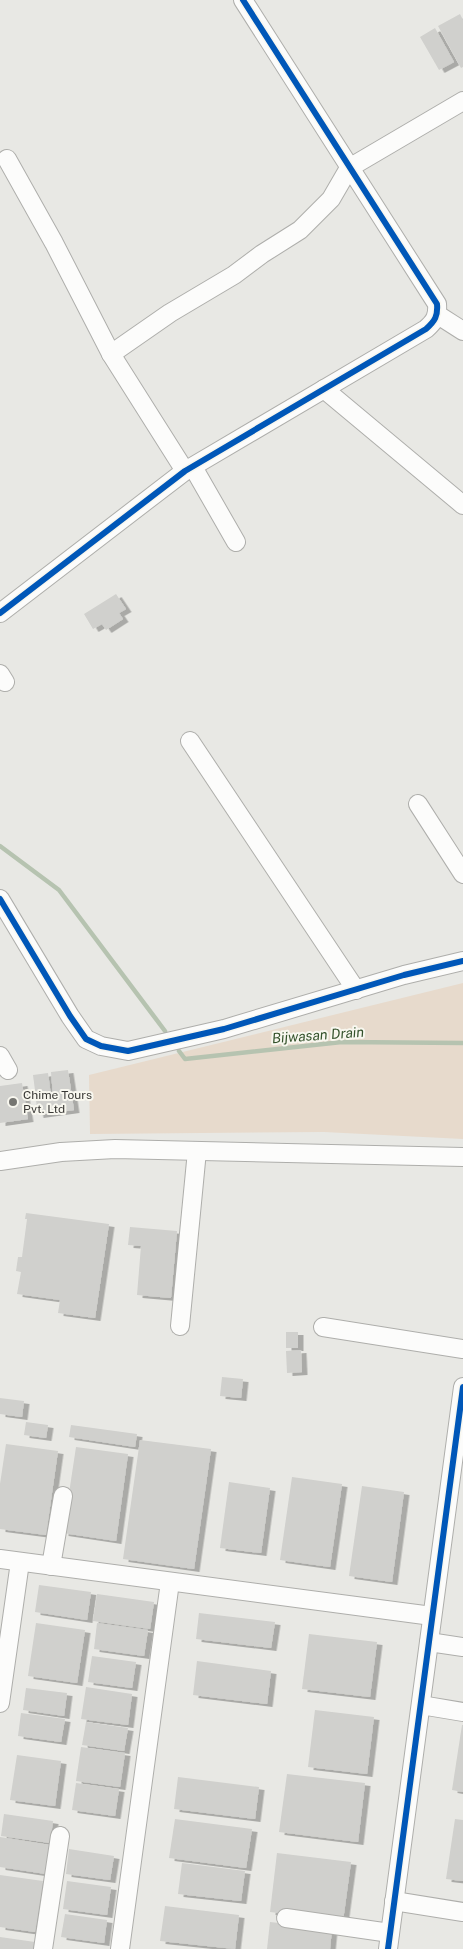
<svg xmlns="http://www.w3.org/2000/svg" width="463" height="1949" font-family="'Public Sans',sans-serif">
  <defs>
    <filter id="shadow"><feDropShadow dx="5.5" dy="3" stdDeviation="0" flood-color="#0004"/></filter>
  </defs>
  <rect width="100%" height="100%" fill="#e8e8e4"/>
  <polygon fill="#e7dacc" points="463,983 463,1139 324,1132 90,1134 89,1075"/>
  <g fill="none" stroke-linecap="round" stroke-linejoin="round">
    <g stroke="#b6c3b0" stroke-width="4.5">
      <polyline points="0,846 59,890 165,1031"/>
      <polyline points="179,1051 185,1059 342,1042 463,1043"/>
    </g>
  </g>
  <g fill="#d0d0cd" filter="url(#shadow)">
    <polygon points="460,14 463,20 463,67 461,68 438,26"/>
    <polygon points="435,28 454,62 439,70 420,37"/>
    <polygon points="116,594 126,609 119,613 123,619 106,630 102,624 93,629 84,614"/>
    <polygon points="68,1070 74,1110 38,1115 36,1100 61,1096 53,1096 51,1072"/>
    <polygon points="48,1073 51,1096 36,1098 33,1075"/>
    <polygon points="22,1083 28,1119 0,1123 0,1086"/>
    <polygon points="26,1213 109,1224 95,1318 58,1313 60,1300 17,1294 21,1272 16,1271 18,1257 22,1257 27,1219 25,1219"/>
    <polygon points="130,1227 177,1231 171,1298 137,1295 141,1246 128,1245"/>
    <rect x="286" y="1332" width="12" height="16"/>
    <polygon points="301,1350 302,1372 287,1373 286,1351"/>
    <polygon points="222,1377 243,1379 241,1398 220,1396"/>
    <polygon points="0,1398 24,1401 22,1417 0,1414"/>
    <polygon points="26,1422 48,1425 46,1438 24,1435"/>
    <polygon points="71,1425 137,1434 135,1447 69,1437"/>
    <polygon points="140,1440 211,1449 194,1569 123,1559"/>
    <polygon points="6,1444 58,1451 46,1535 0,1529 0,1484"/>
    <polygon points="76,1447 128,1454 116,1541 63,1533"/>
    <polygon points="292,1477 342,1484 330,1567 280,1560"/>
    <polygon points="229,1482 270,1488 261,1553 220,1548"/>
    <polygon points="362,1486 404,1492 392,1582 349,1576"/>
    <polygon points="39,1585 91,1592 87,1620 35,1612"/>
    <polygon points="97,1594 154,1602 150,1629 93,1621"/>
    <polygon points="199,1613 275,1622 271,1648 196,1639"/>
    <polygon points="36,1623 85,1630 77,1683 28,1676"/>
    <polygon points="97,1623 148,1630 144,1656 94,1649"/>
    <polygon points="309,1634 377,1642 370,1697 302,1689"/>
    <polygon points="92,1656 136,1662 132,1688 88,1682"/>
    <polygon points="197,1661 271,1671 267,1704 193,1695"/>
    <polygon points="86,1687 132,1694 128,1725 81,1719"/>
    <polygon points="26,1688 67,1693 64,1716 23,1710"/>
    <polygon points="315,1710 374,1717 367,1774 308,1767"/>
    <polygon points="21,1713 65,1719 61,1742 18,1736"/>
    <polygon points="86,1722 128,1728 124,1751 82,1745"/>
    <polygon points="462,1725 463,1725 463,1792 452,1790"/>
    <polygon points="81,1747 125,1753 120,1787 76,1781"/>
    <polygon points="17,1755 61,1761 55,1806 10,1800"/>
    <polygon points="287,1774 365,1783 358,1842 279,1832"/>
    <polygon points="178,1777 259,1787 255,1819 174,1809"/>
    <polygon points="76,1783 119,1789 115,1816 72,1810"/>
    <polygon points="4,1814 53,1821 50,1843 1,1836"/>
    <polygon points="175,1819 252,1829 246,1868 169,1858"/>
    <polygon points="455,1819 463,1820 463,1881 446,1879"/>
    <polygon points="0,1837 50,1845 46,1874 0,1867"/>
    <polygon points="69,1849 114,1856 110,1880 66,1874"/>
    <polygon points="277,1853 351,1862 343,1921 270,1912"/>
    <polygon points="182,1863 245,1871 241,1901 178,1894"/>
    <polygon points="0,1875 43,1881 35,1932 0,1927"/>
    <polygon points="67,1881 111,1887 107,1915 63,1909"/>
    <polygon points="165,1906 239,1915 235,1949 160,1941"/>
    <polygon points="65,1914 107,1920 104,1943 61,1937"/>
    <polygon points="270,1922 332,1929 330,1949 267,1949"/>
    <polygon points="0,1937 35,1942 34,1949 0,1949"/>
  </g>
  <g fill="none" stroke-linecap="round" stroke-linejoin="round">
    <defs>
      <g id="minor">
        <polyline points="7,159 54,243 111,354 185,471"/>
        <polyline points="438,315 463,331"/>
        <polyline points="111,354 170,313 234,275 262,254 300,230 331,199 349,168 463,101"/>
        <polyline points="324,389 463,505"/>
        <polyline points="193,467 236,542"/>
        <path d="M 0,613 L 185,471 L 426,329 C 435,321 438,316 437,304 L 243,0"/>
        <polyline points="0,674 5,682"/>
        <polyline points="190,741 356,990"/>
        <polyline points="418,804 463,874"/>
        <polyline points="0,899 70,1016 86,1039 101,1046 128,1051 224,1029 404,975 463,961"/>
        <polyline points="0,1056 8,1070"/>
        <polyline points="0,1161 61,1152 115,1149 463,1157"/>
        <polyline points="180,1326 197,1151"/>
        <polyline points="323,1327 463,1349"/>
        <polyline points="0,1559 432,1616"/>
        <polyline points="51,1566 63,1496"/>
        <polyline points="429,1642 463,1647"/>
        <polyline points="0,1703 20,1562"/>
        <polyline points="421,1705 463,1712"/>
        <polyline points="394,1901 463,1912"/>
        <polyline points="286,1918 390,1933"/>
        <polyline points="43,1949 60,1836"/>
        <polyline points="120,1949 170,1582"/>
        <polyline points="388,1949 463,1387"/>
      </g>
    </defs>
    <use href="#minor" stroke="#aeaeab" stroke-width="20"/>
    <use href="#minor" stroke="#fcfcfb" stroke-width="18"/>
    <defs>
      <g id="cycleway">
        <path d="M 0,613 L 185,471 L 426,329 C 435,321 438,316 437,304 L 243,0"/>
        <polyline points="0,899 70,1016 86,1039 101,1046 128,1051 224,1029 404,975 463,961"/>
        <polyline points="388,1949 463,1387"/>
      </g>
    </defs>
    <use href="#cycleway" stroke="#f8f7ef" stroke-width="9"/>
    <use href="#cycleway" stroke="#0057b8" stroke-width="6"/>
  </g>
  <circle fill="#767672" stroke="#f8f7ef" stroke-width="2" cx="13" cy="1102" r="5"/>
  <g text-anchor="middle" stroke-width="4" stroke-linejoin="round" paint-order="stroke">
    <g font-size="12" fill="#393835" stroke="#f8f7ef" text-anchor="start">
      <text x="23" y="1099">Chime Tours<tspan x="23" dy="14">Pvt. Ltd</tspan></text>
    </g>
    <g font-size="14" font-style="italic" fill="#33512a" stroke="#f8f7ef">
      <text transform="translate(318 1035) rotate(-4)" y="5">Bijwasan Drain</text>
    </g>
  </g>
</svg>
